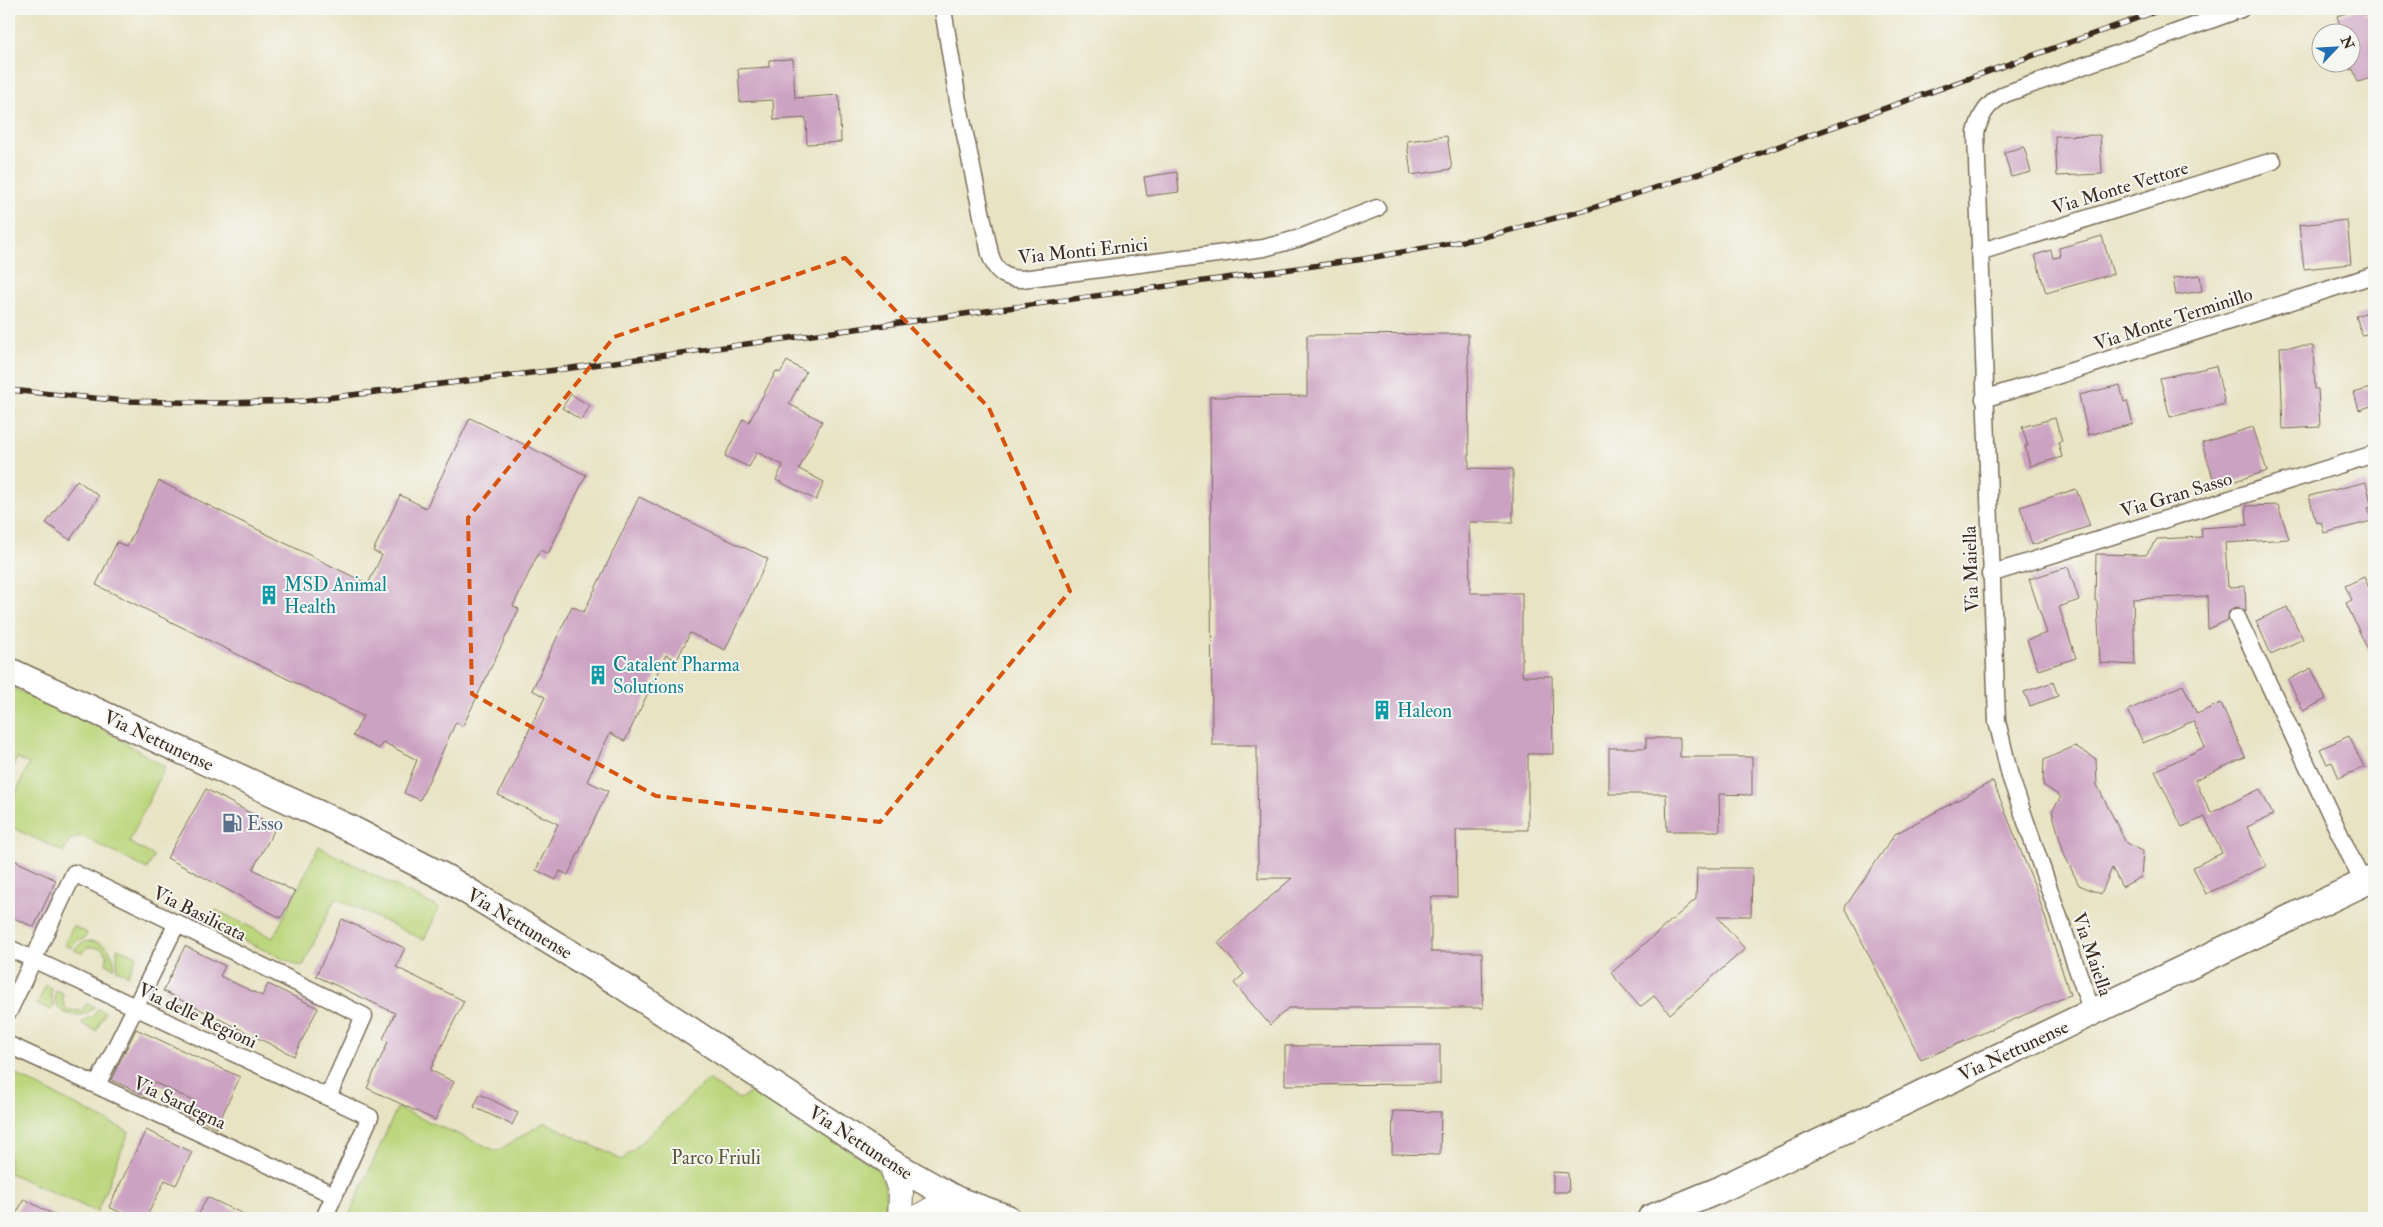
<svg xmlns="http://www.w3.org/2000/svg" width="2383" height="1227" font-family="'IM FELL Double Pica',serif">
  <rect width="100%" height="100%" fill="#f6f6f2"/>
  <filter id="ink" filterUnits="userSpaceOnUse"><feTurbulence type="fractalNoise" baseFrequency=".02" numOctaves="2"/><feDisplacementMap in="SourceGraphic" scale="10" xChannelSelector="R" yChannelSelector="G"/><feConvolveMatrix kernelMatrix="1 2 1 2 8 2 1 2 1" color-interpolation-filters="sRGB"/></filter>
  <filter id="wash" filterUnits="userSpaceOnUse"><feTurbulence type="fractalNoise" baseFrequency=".0096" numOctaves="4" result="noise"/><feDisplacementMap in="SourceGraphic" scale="20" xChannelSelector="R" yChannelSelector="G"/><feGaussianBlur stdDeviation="1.12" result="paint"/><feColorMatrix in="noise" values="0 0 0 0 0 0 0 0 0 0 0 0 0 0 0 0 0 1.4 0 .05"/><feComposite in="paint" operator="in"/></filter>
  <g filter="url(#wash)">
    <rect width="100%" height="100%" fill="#e8e3c3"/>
    <g fill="#bbd67c" stroke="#7b804d">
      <polygon points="9,686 93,723 165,767 129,842 154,856 147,869 81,836 70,840 64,852 9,826 9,807 29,764 17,758 12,768 9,766"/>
      <polygon points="319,847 439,908 424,940 335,898 303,966 297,965 212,926 211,920 216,910 273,938"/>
      <polygon points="73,926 87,933 85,938 76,941 71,948 64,945"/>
      <path d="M 88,941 C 104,941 115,951 114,968 L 106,964 L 107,955 L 101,948 L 88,947 L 82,953 L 74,950 L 81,943 Z"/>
      <polygon points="117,948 137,956 128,975 117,970"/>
      <polygon points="46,985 52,988 51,996 54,1006 51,1010 37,1004"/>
      <path d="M 56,990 L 63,993 L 63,1003 L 68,1010 L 81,1011 L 87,1004 L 95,1007 C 81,1023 48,1014 56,990 Z"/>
      <polygon points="98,1009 105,1012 96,1031 82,1024 84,1020 93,1016"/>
      <polygon points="9,1071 129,1132 97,1212 9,1173"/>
      <path d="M 708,1080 L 739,1099 L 757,1090 L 876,1168 C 887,1182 889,1202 880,1218 L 348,1218 L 397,1108 L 497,1151 L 545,1122 L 622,1160 Z"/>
    </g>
    <g id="blocks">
      <g fill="#cca2c2">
        <polygon points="2359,9 2362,9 2364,15 2374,11 2374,77 2358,82 2353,69 2350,70 2350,32 2342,32 2337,16"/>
        <polygon points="793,59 795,98 839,95 841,142 807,144 806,118 774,120 773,100 740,102 738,69 769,67 769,60"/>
        <polygon points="2100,135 2102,174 2057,176 2055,136"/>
        <polygon points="1447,136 1452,169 1411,175 1407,141"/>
        <polygon points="2024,147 2031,172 2011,177 2004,152"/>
        <polygon points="1177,172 1179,192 1147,196 1144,177"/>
        <polygon points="2347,220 2351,264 2304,269 2299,225"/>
        <polygon points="2102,236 2113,274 2046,293 2035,255 2051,250 2053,258 2060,257 2059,248"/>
        <polygon points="2200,275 2202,291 2176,295 2173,278"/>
        <polygon points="2374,310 2374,332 2362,335 2356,316"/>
        <polygon points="1468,334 1469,468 1513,469 1513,522 1469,522 1470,593 1522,593 1522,676 1552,676 1553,754 1528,754 1528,830 1456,830 1457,897 1431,897 1431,952 1482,952 1483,1008 1288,1008 1270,1025 1234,983 1244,974 1218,943 1292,878 1258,878 1257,745 1212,745 1210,397 1307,396 1307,335"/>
        <polygon points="2313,346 2315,389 2318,389 2320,427 2283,429 2280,347"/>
        <polygon points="787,361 806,372 789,404 822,421 799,469 824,482 816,500 776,480 783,465 757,452 749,467 725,456 743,419 749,422 776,371 780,373"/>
        <polygon points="2216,366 2225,404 2170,417 2160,378"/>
        <polygon points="2120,385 2124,402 2127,401 2133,424 2088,435 2079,395"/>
        <polygon points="2374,387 2374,405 2359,410 2354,393"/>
        <polygon points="571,394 590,406 581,420 562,408"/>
        <polygon points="470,418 586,475 548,554 540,550 513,606 519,609 463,726 456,722 420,800 404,793 417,760 383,742 379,749 353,736 363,716 96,585 117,542 127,547 159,481 368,584 382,555 373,551 400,495 426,508"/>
        <polygon points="2055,418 2062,441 2058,442 2062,457 2030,466 2025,446 2028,446 2022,427"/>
        <polygon points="2253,427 2267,471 2216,487 2202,443"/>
        <polygon points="77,480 99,496 70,540 46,523"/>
        <polygon points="2366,482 2372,507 2368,508 2372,521 2324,533 2321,522 2316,523 2309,496"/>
        <polygon points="2076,489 2090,526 2032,545 2020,507"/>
        <polygon points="639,497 768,559 725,650 690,633 677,660 666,655 625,741 610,733 587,781 608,791 568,875 560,871 556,880 536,870 558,824 498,795 545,697 532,690 572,606 584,612"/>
        <polygon points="2278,505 2289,539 2225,543 2228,587 2245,586 2246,612 2238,607 2233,608 2229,612 2228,620 2208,629 2207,596 2133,599 2135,665 2100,663 2097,601 2095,601 2096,554 2146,555 2157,539 2202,537 2201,528 2247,525 2246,506"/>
        <polygon points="2068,567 2079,600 2059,607 2076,658 2038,670 2027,640 2047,633 2029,579"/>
        <polygon points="2364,577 2369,588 2374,586 2374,663 2346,603 2352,600 2345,586"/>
        <polygon points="2287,607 2303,639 2271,654 2256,621"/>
        <polygon points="2311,668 2326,699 2303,711 2288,680"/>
        <polygon points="2053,682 2058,696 2030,706 2024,692"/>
        <polygon points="2183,685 2197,714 2221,703 2245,757 2195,780 2211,813 2260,789 2273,815 2247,827 2266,866 2206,894 2193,867 2222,853 2205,817 2182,827 2155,771 2205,747 2193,721 2143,743 2128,710"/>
        <polygon points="2349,736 2364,767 2339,778 2332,762 2327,764 2320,749"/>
        <polygon points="1646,738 1680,738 1680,757 1752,757 1752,795 1719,794 1720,831 1667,831 1666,794 1609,794 1609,748 1646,748"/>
        <polygon points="2075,746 2096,759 2097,785 2126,843 2143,851 2141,877 2122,887 2112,868 2101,894 2079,885 2064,854 2052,811 2061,797 2043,785 2044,760"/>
        <polygon points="1993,781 2036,889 2070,995 1921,1060 1845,907 1895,834"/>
        <polygon points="206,789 276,827 253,869 295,892 281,918 167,858"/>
        <polygon points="9,858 56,880 34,927 9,916"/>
        <polygon points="1697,868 1752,868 1751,916 1717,916 1745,949 1670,1014 1654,996 1640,1007 1611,973 1696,899"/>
        <polygon points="342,919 405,948 396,967 464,1001 430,1070 454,1082 435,1120 367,1088 388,1042 383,1039 395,1013 316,976"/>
        <polygon points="185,946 225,966 220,976 262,996 268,984 318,1008 294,1056 163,991"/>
        <polygon points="136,1029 240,1077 216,1128 188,1114 194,1101 151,1081 145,1095 111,1080"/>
        <polygon points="1440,1045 1440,1084 1285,1085 1285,1046"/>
        <polygon points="480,1094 518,1113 512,1125 474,1107"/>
        <polygon points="1393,1111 1441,1112 1440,1155 1392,1154"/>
        <polygon points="146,1130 192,1152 176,1185 165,1180 146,1218 132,1218 109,1207"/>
        <polygon points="1553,1172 1568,1173 1569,1192 1553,1192"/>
        <polygon points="207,1197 252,1218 197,1218"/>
        <polygon points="24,1199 60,1218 14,1218"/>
      </g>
    </g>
  </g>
  <g filter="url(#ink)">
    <use href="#blocks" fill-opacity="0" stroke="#786b58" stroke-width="1"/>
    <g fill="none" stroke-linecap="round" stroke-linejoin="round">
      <defs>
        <g id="street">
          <path d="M 943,9 L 958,101 L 990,254 C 995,271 1004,279 1022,279 L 1264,248 L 1300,238 L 1377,208"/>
          <polyline points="1979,252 2273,161"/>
          <polyline points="1984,399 2374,275"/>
          <polyline points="1990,574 2374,454"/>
          <polyline points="2237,617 2363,883"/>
          <polyline points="9,948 370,1117 324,1218"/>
          <polyline points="9,1011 74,873 364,1016 328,1097"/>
          <path d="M 2092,1012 L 2010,776 L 1997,721 L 1976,133 C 1980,115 1988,103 2005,94 L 2241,9"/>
          <polyline points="9,1045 334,1195"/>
          <polyline points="97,1085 177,923"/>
        </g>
        <g id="secondary">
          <polyline points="890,1162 901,1193 900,1218"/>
          <polyline points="916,1218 932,1209 957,1200"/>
        </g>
        <g id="primary">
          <polyline points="9,671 349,828 446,878 617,982 890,1162 957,1200 1007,1218"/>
          <polyline points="1651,1218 1717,1191 2374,878"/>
        </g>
      </defs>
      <use href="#street" stroke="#786b58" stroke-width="19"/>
      <use href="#secondary" stroke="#786b58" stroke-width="26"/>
      <use href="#primary" stroke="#786b58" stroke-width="29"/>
      <use href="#street" stroke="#fff" stroke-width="16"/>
      <use href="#secondary" stroke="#fff" stroke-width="24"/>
      <use href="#primary" stroke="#fff" stroke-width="26"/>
      <defs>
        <polyline id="rail" points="9,390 125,401 221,403 302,401 564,369 1364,259 1480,238 1586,210 1735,162 2163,9"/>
      </defs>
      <use href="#rail" stroke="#3b2a1e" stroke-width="5.5"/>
      <use href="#rail" stroke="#f6f6f2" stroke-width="4" stroke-dasharray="11" stroke-linecap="butt"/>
    </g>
  </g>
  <path fill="none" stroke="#d7540e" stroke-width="4" stroke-dasharray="10 6" stroke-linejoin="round" d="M 845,258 L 989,408 L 1070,591 L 880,822 L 656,796 L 472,694 L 468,518 L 614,337 Z"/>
  <defs>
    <symbol id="building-bare" viewBox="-9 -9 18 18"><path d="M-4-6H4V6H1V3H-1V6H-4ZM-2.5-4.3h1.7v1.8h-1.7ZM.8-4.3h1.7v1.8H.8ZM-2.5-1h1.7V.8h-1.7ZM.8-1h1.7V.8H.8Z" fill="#0f9aa8" stroke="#f6f6f2" stroke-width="2.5" paint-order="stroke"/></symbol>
    <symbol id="fuel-bare" viewBox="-9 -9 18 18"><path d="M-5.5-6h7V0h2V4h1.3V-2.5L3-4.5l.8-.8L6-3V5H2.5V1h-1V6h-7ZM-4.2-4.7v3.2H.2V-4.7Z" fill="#5c6f8a" stroke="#f6f6f2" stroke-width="2.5" paint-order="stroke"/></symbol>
  </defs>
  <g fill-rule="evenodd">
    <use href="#building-bare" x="255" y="581" width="28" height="28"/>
    <use href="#building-bare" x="584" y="661" width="28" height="28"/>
    <use href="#building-bare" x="1368" y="696" width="28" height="28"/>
    <use href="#fuel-bare" x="218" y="809" width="28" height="28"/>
  </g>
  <g text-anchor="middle" stroke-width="4" stroke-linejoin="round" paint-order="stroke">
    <g font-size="19" fill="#3b2a1e" stroke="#f6f6f2">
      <text transform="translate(2120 187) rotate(-17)" y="7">Via Monte Vettore</text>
      <text transform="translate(1083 250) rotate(-6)" y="7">Via Monti Ernici</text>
      <text transform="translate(2173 318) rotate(-18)" y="7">Via Monte Terminillo</text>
      <text transform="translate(2176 494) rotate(-17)" y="7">Via Gran Sasso</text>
      <text transform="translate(1970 569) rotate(-92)" y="7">Via Maiella</text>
      <text transform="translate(159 740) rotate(25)" y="7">Via Nettunense</text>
      <text transform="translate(200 913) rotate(26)" y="7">Via Basilicata</text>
      <text transform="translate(520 923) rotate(31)" y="7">Via Nettunense</text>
      <text transform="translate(2093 954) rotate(71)" y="7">Via Maiella</text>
      <text transform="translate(198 1015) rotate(25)" y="7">Via delle Regioni</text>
      <text transform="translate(2013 1050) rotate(-25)" y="7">Via Nettunense</text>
      <text transform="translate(180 1102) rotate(25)" y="7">Via Sardegna</text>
      <text transform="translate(861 1142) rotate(33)" y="7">Via Nettunense</text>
    </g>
    <g font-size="19" fill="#0d838f" stroke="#f6f6f2" text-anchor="start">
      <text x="284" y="591">MSD Animal<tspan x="284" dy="22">Health</tspan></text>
      <text x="613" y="671">Catalent Pharma<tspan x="613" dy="22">Solutions</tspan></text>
      <text x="1397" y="717">Haleon</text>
    </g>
    <g font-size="19" fill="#4e5e75" stroke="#f6f6f2" text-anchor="start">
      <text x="247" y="830">Esso</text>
    </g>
    <g font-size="19" fill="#5b5536" stroke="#f6f6f2">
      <text x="716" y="1164">Parco Friuli</text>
    </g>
  </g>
  <rect width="2383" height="1227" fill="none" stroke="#f6f6f2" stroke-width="30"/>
  <g transform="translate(2336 48) rotate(65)"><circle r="24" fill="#f6f6f2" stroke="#aba49d"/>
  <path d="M0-4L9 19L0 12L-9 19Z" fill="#1f6fb2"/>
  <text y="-8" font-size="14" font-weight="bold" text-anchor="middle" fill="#3b2a1e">N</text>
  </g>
</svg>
